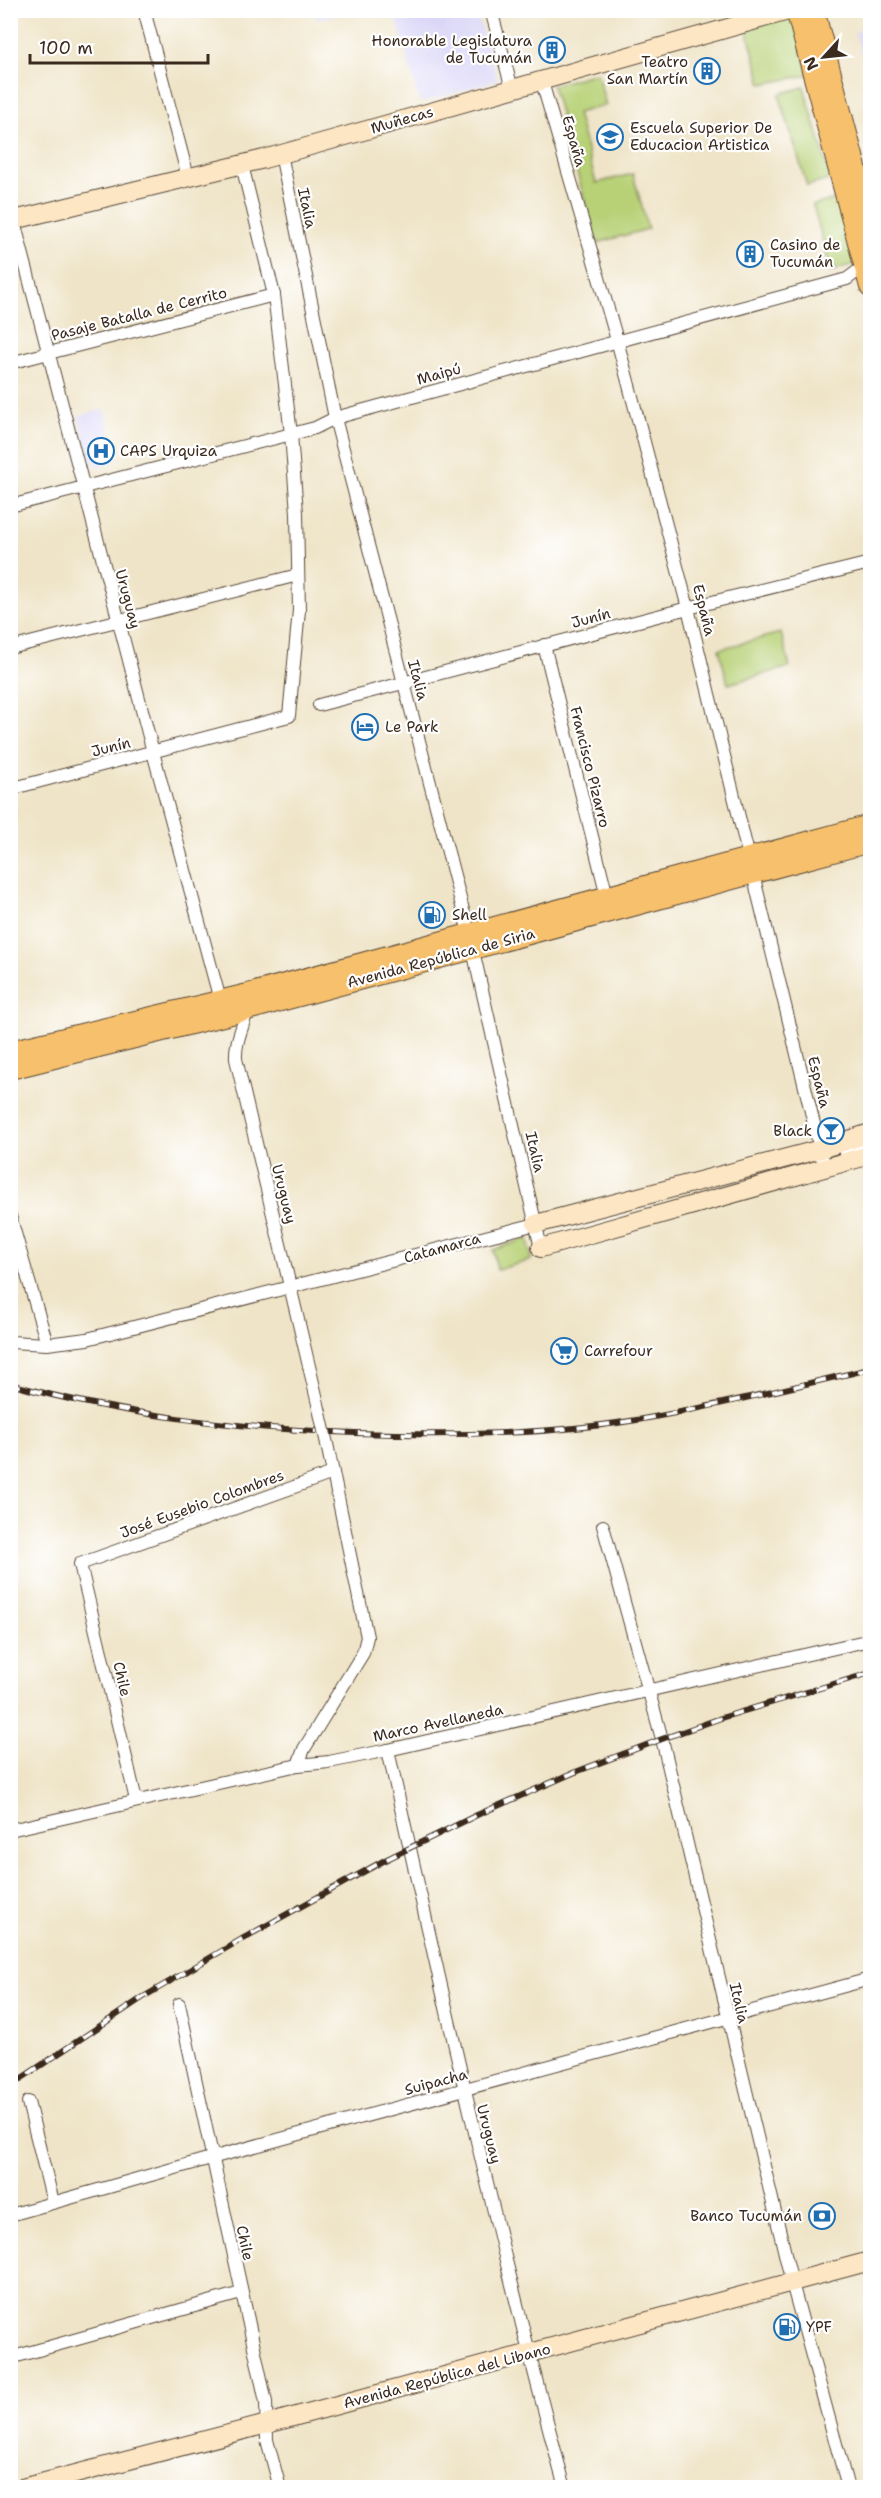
<svg xmlns="http://www.w3.org/2000/svg" width="881" height="2498" font-family="'Shantell Sans',sans-serif">
  <rect width="100%" height="100%" fill="#fff"/>
  <filter id="ink" filterUnits="userSpaceOnUse"><feTurbulence type="fractalNoise" baseFrequency=".0167" numOctaves="2"/><feDisplacementMap in="SourceGraphic" scale="12" xChannelSelector="R" yChannelSelector="G"/><feConvolveMatrix kernelMatrix="1 2 1 2 8 2 1 2 1" color-interpolation-filters="sRGB"/></filter>
  <filter id="wash" filterUnits="userSpaceOnUse"><feTurbulence type="fractalNoise" baseFrequency=".008" numOctaves="4" result="noise"/><feDisplacementMap in="SourceGraphic" scale="24" xChannelSelector="R" yChannelSelector="G"/><feGaussianBlur stdDeviation="1.35" result="paint"/><feColorMatrix in="noise" values="0 0 0 0 0 0 0 0 0 0 0 0 0 0 0 0 0 1.4 0 .05"/><feComposite in="paint" operator="in"/></filter>
  <g filter="url(#wash)">
    <rect width="100%" height="100%" fill="#efe4c7"/>
    <g fill="#dad6f7">
      <polygon points="313,11 313,10 354,11 316,19"/>
      <polygon points="394,11 476,11 498,80 420,103"/>
      <polygon points="870,27 870,85 855,32"/>
      <polygon points="104,409 118,461 98,467 90,461 78,416"/>
    </g>
    <g fill="#b8d177" stroke="#7a7e4a" stroke-width="1.5">
      <polygon points="793,11 809,75 762,84 747,30"/>
      <polygon points="597,73 606,105 577,113 596,183 633,174 648,229 597,243 552,85"/>
      <polygon points="804,87 831,179 807,186 779,94"/>
      <polygon points="837,199 855,264 831,271 813,205"/>
      <polygon points="781,633 790,667 728,684 719,649"/>
      <polygon points="528,1238 531,1260 497,1270 493,1250"/>
    </g>
  </g>
  <g filter="url(#ink)">
    <g fill="none" stroke-linecap="round" stroke-linejoin="round">
      <defs>
        <g id="street">
          <polyline points="144,10 188,177"/>
          <polyline points="491,10 512,89"/>
          <polyline points="542,82 617,340 688,608 825,1169"/>
          <polyline points="281,154 335,418 469,933 541,1248"/>
          <polyline points="10,206 153,752 220,1000"/>
          <polyline points="10,363 274,295"/>
          <polyline points="10,506 315,428 335,418 847,279 867,264"/>
          <polyline points="544,645 607,896"/>
          <polyline points="10,648 298,575"/>
          <polyline points="319,705 688,608 870,563"/>
          <polyline points="10,789 289,716 299,610 297,513 291,434 274,295 242,165"/>
          <path d="M 246,1007 L 247,1010 C 243,1028 235,1041 236,1059 L 318,1404"/>
          <polyline points="845,1150 870,1143"/>
          <polyline points="10,1216 47,1344"/>
          <polyline points="10,1342 47,1344 87,1339 536,1224"/>
          <polyline points="603,1526 662,1739 792,2283 848,2488"/>
          <path d="M 388,1750 C 443,1997 498,2243 565,2488"/>
          <polyline points="298,1765 304,1749 363,1653 367,1637 327,1444"/>
          <polyline points="136,1800 80,1564 333,1473"/>
          <polyline points="10,1830 298,1765 329,1762 388,1750 870,1640"/>
          <polyline points="179,2004 266,2402 267,2440 280,2488"/>
          <polyline points="28,2102 53,2202"/>
          <polyline points="10,2215 211,2158 870,1979"/>
          <polyline points="10,2358 241,2293"/>
        </g>
        <g id="secondary">
          <polyline points="10,221 264,159 792,10"/>
          <polyline points="536,1224 821,1149 870,1133"/>
          <polyline points="541,1248 870,1155"/>
          <polyline points="22,2488 267,2424 870,2261"/>
        </g>
        <g id="primary">
          <polyline points="796,10 870,287"/>
          <polyline points="814,10 870,220"/>
          <polyline points="10,1051 248,994 870,825"/>
          <polyline points="10,1069 247,1010 870,842"/>
        </g>
      </defs>
      <use href="#street" stroke="#564637" stroke-width="14"/>
      <use href="#secondary" stroke="#564637" stroke-width="20"/>
      <use href="#primary" stroke="#564637" stroke-width="22"/>
      <use href="#street" stroke="#fff" stroke-width="12"/>
      <use href="#secondary" stroke="#fce6c4" stroke-width="18"/>
      <use href="#primary" stroke="#f7c06c" stroke-width="20"/>
      <defs>
        <g id="rail">
          <path d="M 10,1384 C 123,1416 239,1428 355,1433 C 454,1436 556,1435 654,1417 C 727,1404 799,1385 870,1369"/>
          <polyline points="10,2086 145,1996 242,1939 385,1860 477,1815 573,1773 662,1739 721,1718 870,1673"/>
        </g>
      </defs>
      <use href="#rail" stroke="#3b2a1e" stroke-width="6"/>
      <use href="#rail" stroke="#fff" stroke-width="4" stroke-dasharray="11" stroke-linecap="butt"/>
      <defs>
        <polyline id="street-bridge" points="318,1404 327,1444"/>
      </defs>
      <use href="#street-bridge" stroke="#564637" stroke-width="14" stroke-linecap="butt"/>
      <use href="#street-bridge" stroke="#fff" stroke-width="12"/>
    </g>
  </g>
  <defs>
    <symbol id="building-ring" viewBox="-11 -11 22 22"><circle r="9.5" fill="#fff" stroke="#1f6fb2" stroke-width="1.5"/><path d="M-4-6H4V6H1V3H-1V6H-4ZM-2.5-4.3h1.7v1.8h-1.7ZM.8-4.3h1.7v1.8H.8ZM-2.5-1h1.7V.8h-1.7ZM.8-1h1.7V.8H.8Z" fill="#1f6fb2"/></symbol>
    <symbol id="university-ring" viewBox="-11 -11 22 22"><circle r="9.5" fill="#fff" stroke="#1f6fb2" stroke-width="1.5"/><path d="M0-5L7-2L0 1L-7-2ZM-4 1L0 2.5L4 1V4Q0 6-4 4Z" fill="#1f6fb2"/></symbol>
    <symbol id="hospital-ring" viewBox="-11 -11 22 22"><circle r="9.5" fill="#fff" stroke="#1f6fb2" stroke-width="1.5"/><path d="M-5-5h3v3.5h4V-5h3V5h-3V1.5h-4V5h-3Z" fill="#1f6fb2"/></symbol>
    <symbol id="hotel-ring" viewBox="-11 -11 22 22"><circle r="9.5" fill="#fff" stroke="#1f6fb2" stroke-width="1.5"/><path d="M-6-4.5h1.5V1H6V5H4.5V3h-9V5H-6ZM-4 0a1.8 1.8 0 1 1 3.6 0ZM.5 0V-2.5h3Q6-2.5 6 0Z" fill="#1f6fb2"/></symbol>
    <symbol id="fuel-ring" viewBox="-11 -11 22 22"><circle r="9.5" fill="#fff" stroke="#1f6fb2" stroke-width="1.5"/><path d="M-5.5-6h7V0h2V4h1.3V-2.5L3-4.5l.8-.8L6-3V5H2.5V1h-1V6h-7ZM-4.2-4.7v3.2H.2V-4.7Z" fill="#1f6fb2"/></symbol>
    <symbol id="bar-ring" viewBox="-11 -11 22 22"><circle r="9.5" fill="#fff" stroke="#1f6fb2" stroke-width="1.5"/><path d="M-6-5H6L.8 .8V4.5H3.5V6h-7V4.5H-.8V.8Z" fill="#1f6fb2"/></symbol>
    <symbol id="supermarket-ring" viewBox="-11 -11 22 22"><circle r="9.5" fill="#fff" stroke="#1f6fb2" stroke-width="1.5"/><path d="M-6-5.5h2.5l.6 2H6L4.5 2H-2.5L-4.4-4H-6ZM-1.5 3.2a1.3 1.3 0 1 0 .1 0ZM3 3.2a1.3 1.3 0 1 0 .1 0Z" fill="#1f6fb2"/></symbol>
    <symbol id="bank-ring" viewBox="-11 -11 22 22"><circle r="9.5" fill="#fff" stroke="#1f6fb2" stroke-width="1.5"/><path d="M-6-4H6V4H-6ZM0-2.3a2.3 2.3 0 1 0 0 4.6a2.3 2.3 0 1 0 0-4.6Z" fill="#1f6fb2"/></symbol>
  </defs>
  <g fill-rule="evenodd">
    <use href="#building-ring" x="537" y="35" width="30" height="30"/>
    <use href="#building-ring" x="692" y="56" width="30" height="30"/>
    <use href="#university-ring" x="595" y="122" width="30" height="30"/>
    <use href="#building-ring" x="735" y="239" width="30" height="30"/>
    <use href="#hospital-ring" x="86" y="436" width="30" height="30"/>
    <use href="#hotel-ring" x="350" y="712" width="30" height="30"/>
    <use href="#fuel-ring" x="417" y="900" width="30" height="30"/>
    <use href="#bar-ring" x="816" y="1116" width="30" height="30"/>
    <use href="#supermarket-ring" x="549" y="1336" width="30" height="30"/>
    <use href="#bank-ring" x="807" y="2201" width="30" height="30"/>
    <use href="#fuel-ring" x="772" y="2312" width="30" height="30"/>
  </g>
  <g text-anchor="middle" stroke-width="4.5" stroke-linejoin="round" paint-order="stroke">
    <g font-size="15" fill="#3b2a1e" stroke="#fff" text-anchor="start">
      <text x="532" y="46" text-anchor="end">Honorable Legislatura<tspan x="532" dy="17">de Tucumán</tspan></text>
      <text x="688" y="67" text-anchor="end">Teatro<tspan x="688" dy="17">San Martín</tspan></text>
      <text x="630" y="133">Escuela Superior De<tspan x="630" dy="17">Educacion Artistica</tspan></text>
      <text x="770" y="250">Casino de<tspan x="770" dy="17">Tucumán</tspan></text>
      <text x="120" y="456">CAPS Urquiza</text>
      <text x="385" y="732">Le Park</text>
      <text x="452" y="920">Shell</text>
      <text x="812" y="1136" text-anchor="end">Black</text>
      <text x="584" y="1356">Carrefour</text>
      <text x="802" y="2221" text-anchor="end">Banco Tucumán</text>
      <text x="806" y="2332">YPF</text>
    </g>
    <g font-size="15" fill="#3b2a1e" stroke="#fff">
      <text transform="translate(402 120) rotate(-16)" y="5">Muñecas</text>
      <text transform="translate(574 141) rotate(74)" y="5">España</text>
      <text transform="translate(307 208) rotate(78)" y="5">Italia</text>
      <text transform="translate(139 314) rotate(-14)" y="5">Pasaje Batalla de Cerrito</text>
      <text transform="translate(439 374) rotate(-15)" y="5">Maipú</text>
      <text transform="translate(128 599) rotate(75)" y="5">Uruguay</text>
      <text transform="translate(704 610) rotate(76)" y="5">España</text>
      <text transform="translate(591 618) rotate(-15)" y="5">Junín</text>
      <text transform="translate(418 680) rotate(75)" y="5">Italia</text>
      <text transform="translate(111 747) rotate(-14)" y="5">Junín</text>
      <text transform="translate(590 767) rotate(76)" y="5">Francisco Pizarro</text>
      <text transform="translate(441 958) rotate(-15)" y="5">Avenida República de Siria</text>
      <text transform="translate(819 1082) rotate(76)" y="5">España</text>
      <text transform="translate(535 1152) rotate(77)" y="5">Italia</text>
      <text transform="translate(284 1194) rotate(76)" y="5">Uruguay</text>
      <text transform="translate(442 1248) rotate(-15)" y="5">Catamarca</text>
      <text transform="translate(202 1504) rotate(-20)" y="5">José Eusebio Colombres</text>
      <text transform="translate(122 1679) rotate(77)" y="5">Chile</text>
      <text transform="translate(438 1723) rotate(-12)" y="5">Marco Avellaneda</text>
      <text transform="translate(739 2003) rotate(77)" y="5">Italia</text>
      <text transform="translate(436 2082) rotate(-15)" y="5">Suipacha</text>
      <text transform="translate(489 2134) rotate(76)" y="5">Uruguay</text>
      <text transform="translate(245 2243) rotate(78)" y="5">Chile</text>
      <text transform="translate(447 2376) rotate(-15)" y="5">Avenida República del Libano</text>
    </g>
  </g>
  <rect width="881" height="2498" fill="none" stroke="#fff" stroke-width="36"/>
  <g transform="translate(824 57) rotate(243)" stroke="#ffffff" stroke-width="4.5" paint-order="stroke">
  <path d="M0-4.5L10 22L0 15L-10 22Z" fill="#3b2a1e"/>
  <text y="-9" font-size="16" font-weight="bold" text-anchor="middle" fill="#3b2a1e">N</text>
  </g>
  <path d="M30 54v9h178v-9" fill="none" stroke="#3b2a1e" stroke-width="3"/>
  <text x="39" y="54" font-size="18" fill="#3b2a1e" stroke="#ffffff" stroke-width="4.5" paint-order="stroke">100 m</text>
</svg>
